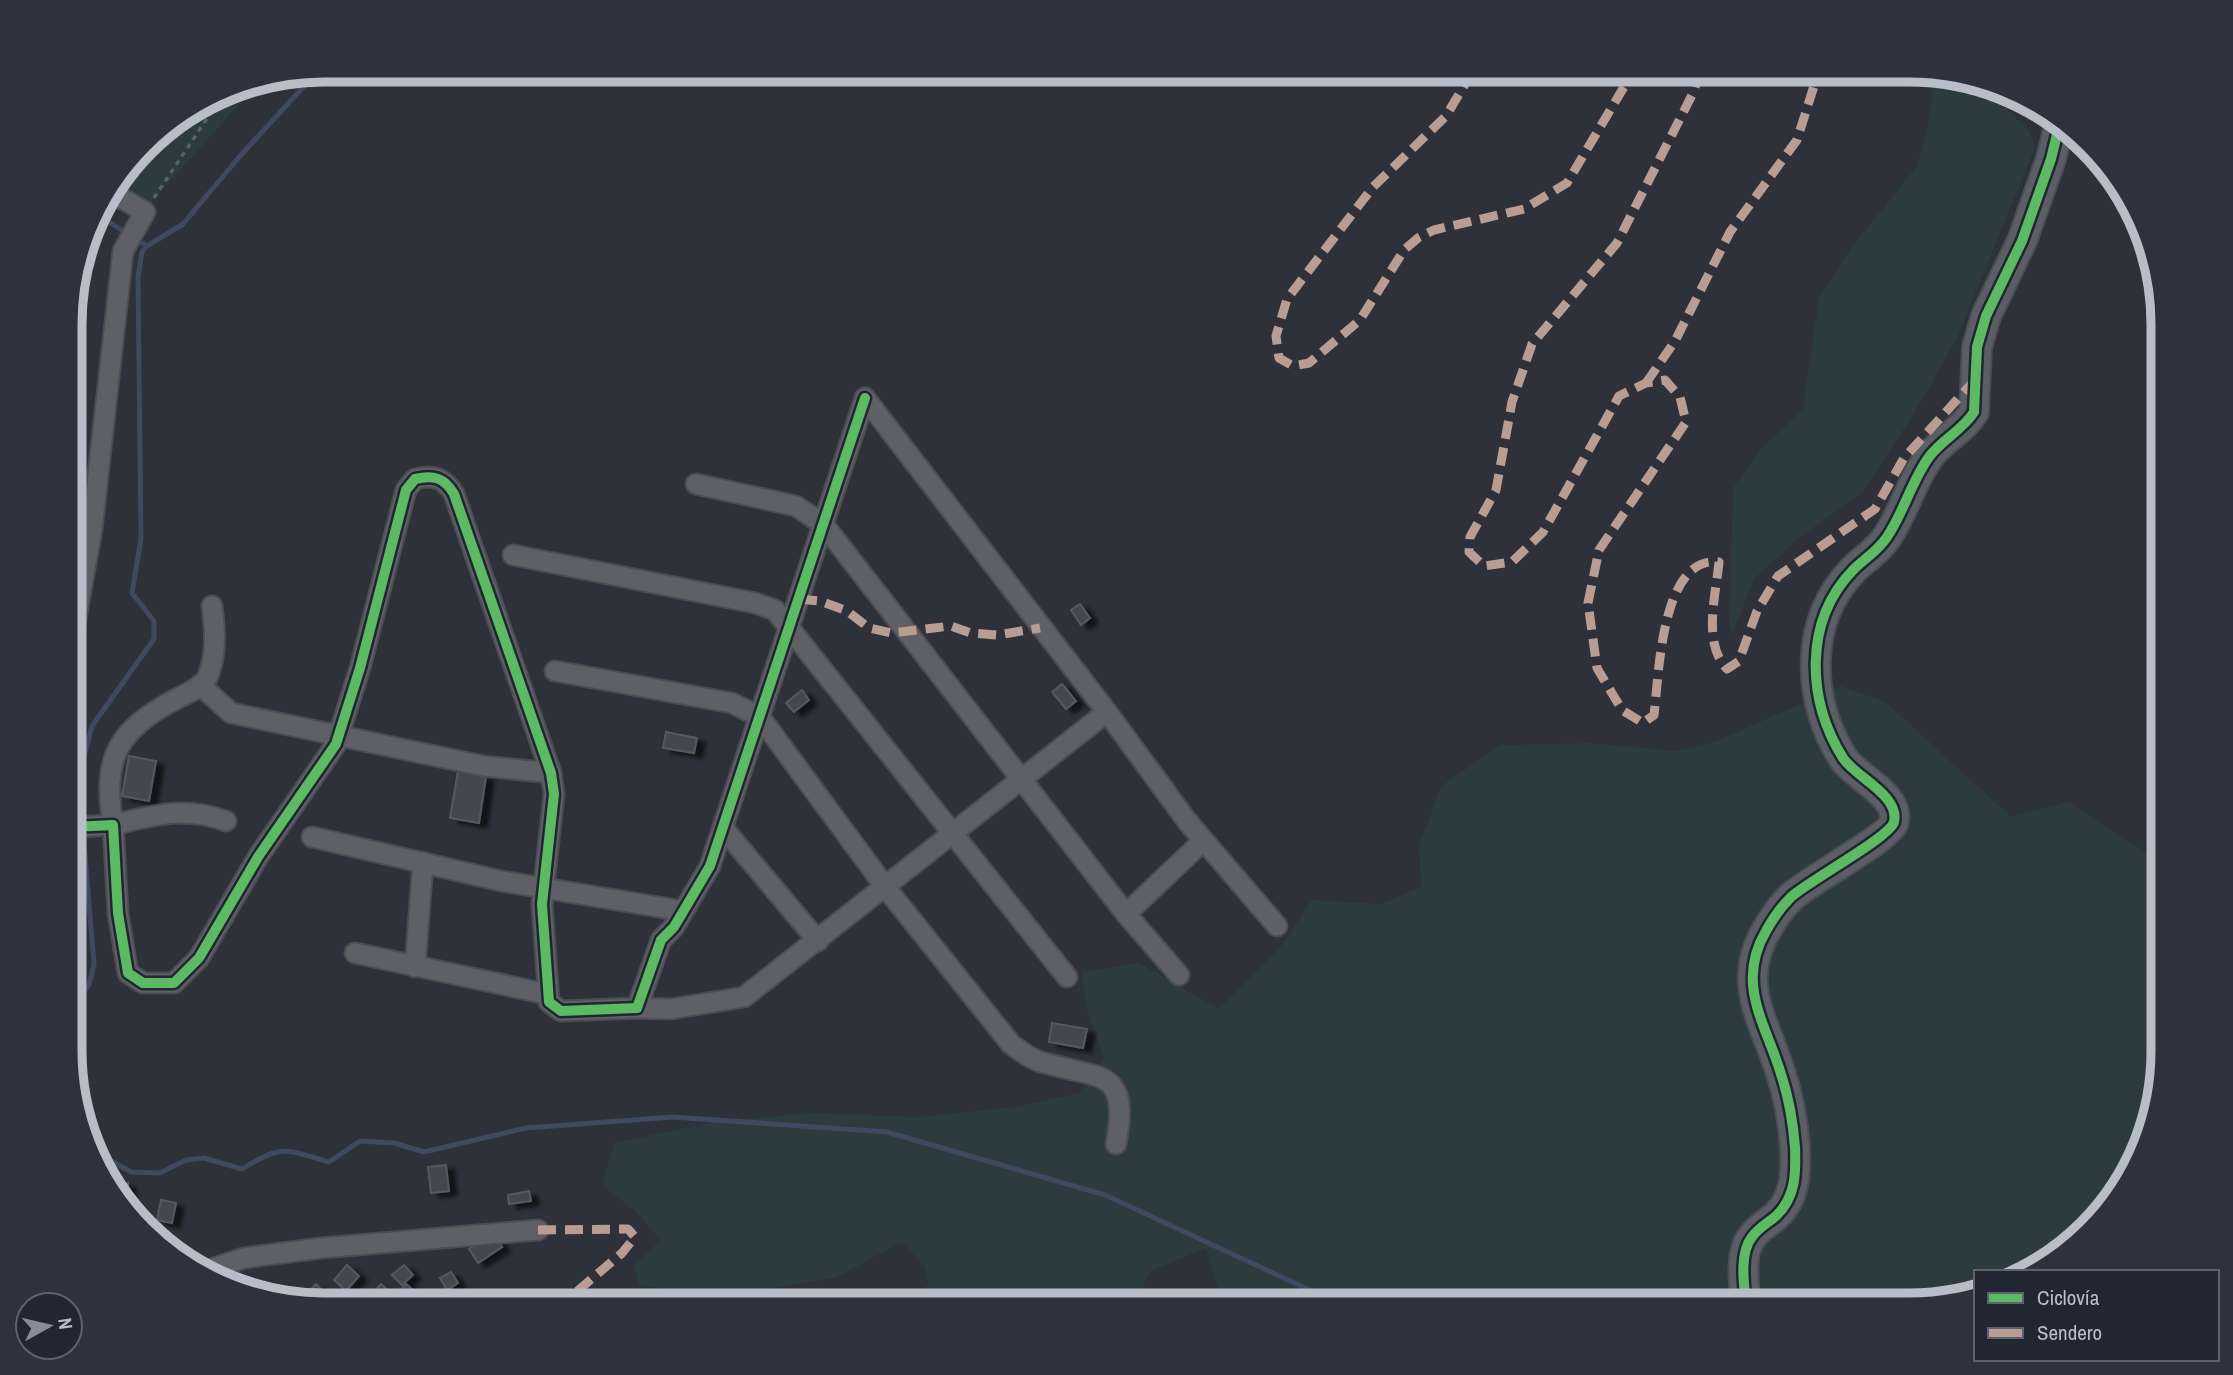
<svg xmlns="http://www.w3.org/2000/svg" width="2233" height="1375" font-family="'Archivo Narrow',sans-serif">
  <defs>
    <filter id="shadow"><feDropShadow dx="8" dy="4.5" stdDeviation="2" flood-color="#0009"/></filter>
  </defs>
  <rect width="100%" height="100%" fill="#2e3139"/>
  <g fill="#2c3b3e">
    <polygon points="1934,77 2014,98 2008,110 2029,131 2035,147 1957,338 1918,407 1863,492 1799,538 1754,579 1732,635 1729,622 1733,488 1761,449 1803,409 1819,298 1850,249 1917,166 1929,121"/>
    <polygon points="258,83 149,205 116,186 156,133 227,89"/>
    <polygon points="1841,686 1887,703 2011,817 2068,802 2162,863 2162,1067 2129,1178 2036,1271 1976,1272 1976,1289 1925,1304 1223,1305 1206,1248 1151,1271 1133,1305 912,1305 929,1283 925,1267 902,1242 835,1278 725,1296 639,1285 634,1265 661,1240 635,1211 602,1185 614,1143 714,1122 812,1113 918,1117 1015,1107 1079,1093 1104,1059 1087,1010 1082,972 1139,963 1219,1009 1279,949 1312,900 1382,904 1421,886 1419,846 1441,786 1501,745 1589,743 1677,751 1715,742"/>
  </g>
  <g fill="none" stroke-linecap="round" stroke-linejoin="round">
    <g stroke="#3f4960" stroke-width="5">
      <polyline points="96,214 147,246"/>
      <polyline points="82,821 79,777 92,726 154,639 154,621 132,593 141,539 138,277 142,252 147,246 183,224 240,156 318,71"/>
      <polyline points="72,1006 89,985 94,964 83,831"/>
      <path d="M 98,1153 L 131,1172 L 160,1173 L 186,1160 L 204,1158 L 242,1169 C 283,1144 284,1149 329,1162 L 360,1141 L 394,1143 L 424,1152 L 526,1128 L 673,1117 L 887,1132 L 1105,1195 L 1342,1305"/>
    </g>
  </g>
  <g fill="#44474e" stroke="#565960" stroke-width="2" filter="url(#shadow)">
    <polygon points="1080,604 1090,618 1081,625 1071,610"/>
    <polygon points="1062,684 1076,701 1066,709 1052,692"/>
    <polygon points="802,690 809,700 794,712 786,703"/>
    <polygon points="666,732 697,738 694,753 663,748"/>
    <polygon points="129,756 156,761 149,801 122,796"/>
    <polygon points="458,771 486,776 479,823 450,818"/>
    <polygon points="1052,1023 1087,1029 1083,1048 1049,1042"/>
    <polygon points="446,1165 449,1191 431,1193 428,1167"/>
    <polygon points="128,1183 128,1206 114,1193 114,1184"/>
    <polygon points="529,1191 531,1201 509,1204 508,1195"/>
    <polygon points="161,1200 176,1203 172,1223 157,1220"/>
    <polygon points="492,1233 502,1247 478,1263 469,1249"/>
    <polygon points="347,1265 359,1276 346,1291 334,1280"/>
    <polygon points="404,1265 413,1275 402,1285 392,1275"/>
    <polygon points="451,1272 458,1283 447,1290 440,1278"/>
    <polygon points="316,1284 334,1303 332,1305 310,1301 305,1295"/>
    <polygon points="381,1284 391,1293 381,1304 371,1295"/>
    <polygon points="406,1284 420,1296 412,1305 387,1305"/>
  </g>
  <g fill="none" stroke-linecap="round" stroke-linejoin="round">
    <defs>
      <g id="street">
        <polyline points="865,398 1107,712"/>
        <polyline points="696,484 796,506 824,525 1126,914 1203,841"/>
        <polyline points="513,555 755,603 775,610 1067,977"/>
        <path d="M 212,606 C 215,629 217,654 208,676 C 203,687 188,693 178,698 C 117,730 102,757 113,825 C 155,815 184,806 226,821"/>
        <polyline points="72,641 92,529 123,251 145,212 111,192"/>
        <path d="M 555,671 L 732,703 L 760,717 L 886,888 L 1011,1044 C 1019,1050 1029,1058 1038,1061 C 1098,1080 1131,1065 1116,1144"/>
        <polyline points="200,685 231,713 483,766 551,773"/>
        <path d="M 72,827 L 113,825 L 118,913 L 128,973 L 143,983 L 174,983 L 199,958 L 258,857 L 336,744 L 360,668 L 406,490 L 415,479 C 433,475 444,477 454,494 L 551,773 L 554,794 L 542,904 L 549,1002 L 561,1011 L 637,1008 L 661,940 L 674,927 L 710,866 L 865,398"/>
        <polyline points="723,828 818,941"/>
        <polyline points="312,837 501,881 683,911"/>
        <polyline points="1126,914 1179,975"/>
        <polyline points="355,953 547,994"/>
        <polyline points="415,967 423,862"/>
        <polyline points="637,1008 671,1009 744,997 1107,712 1187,821 1277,926"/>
        <polyline points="203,1272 244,1258 321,1248 538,1230"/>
      </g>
      <path id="secondary" d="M 1746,1305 C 1744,1285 1739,1253 1752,1237 C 1758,1228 1768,1223 1776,1216 C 1796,1197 1796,1173 1795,1147 C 1793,1122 1789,1098 1781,1074 C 1766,1024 1735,984 1766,931 C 1772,920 1782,906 1791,897 C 1808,881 1889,838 1894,822 C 1900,795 1855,777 1843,758 C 1807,700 1803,622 1853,570 C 1865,558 1877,552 1887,537 C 1904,512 1911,482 1929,457 C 1941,440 1963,430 1974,412 L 1977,347 L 1986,316 L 2022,241 L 2051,159 L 2059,126"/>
    </defs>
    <use href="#street" stroke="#4c4d53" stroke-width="23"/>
    <use href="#secondary" stroke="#4c4d53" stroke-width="32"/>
    <g stroke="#5c5f64" stroke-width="3.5" stroke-dasharray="5 5" stroke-linecap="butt">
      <polyline points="201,106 210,114 219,95"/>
      <polyline points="154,198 210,114"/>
    </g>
    <use href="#street" stroke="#5e6066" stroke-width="19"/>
    <use href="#secondary" stroke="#5c5e65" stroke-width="28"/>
    <g stroke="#b99d93" stroke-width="9" stroke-dasharray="18 9" stroke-linecap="butt">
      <polyline points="1049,70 1073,77 1100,70"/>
      <polyline points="1468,70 1467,81 1446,116 1373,187 1287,299 1276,336 1279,358 1293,366 1309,363 1360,320 1404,250 1418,238 1434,230 1524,209 1567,183 1634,70"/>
      <path d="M 1700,70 L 1694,91 L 1617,243 L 1532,344 L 1512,402 L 1496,490 L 1470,537 L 1469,552 L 1484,566 L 1512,562 L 1543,532 L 1619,396 L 1646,383 L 1665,380 L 1680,397 L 1686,422 L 1599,550 L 1588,603 L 1597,668 L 1622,710 L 1643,723 L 1654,715 C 1659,675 1661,555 1719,562 C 1716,595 1702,643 1727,669 L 1739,661 L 1757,611 L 1778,576 L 1875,509 L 1904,458 L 1974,381"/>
      <polyline points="1646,383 1675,341 1730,232 1797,140 1819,70"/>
      <polyline points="799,599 820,601 847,611 869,628 891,633 951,626 971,633 997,635 1040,628"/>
      <polyline points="538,1230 628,1229 635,1237 622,1253 561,1305"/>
    </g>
    <defs>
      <g id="cycleway">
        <path d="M 72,827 L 113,825 L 118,913 L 128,973 L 143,983 L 174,983 L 199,958 L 258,857 L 336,744 L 360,668 L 406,490 L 415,479 C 433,475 444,477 454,494 L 551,773 L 554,794 L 542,904 L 549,1002 L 561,1011 L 637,1008 L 661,940 L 674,927 L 710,866 L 865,398"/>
        <path d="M 1746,1305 C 1744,1285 1739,1253 1752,1237 C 1758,1228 1768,1223 1776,1216 C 1796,1197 1796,1173 1795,1147 C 1793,1122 1789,1098 1781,1074 C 1766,1024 1735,984 1766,931 C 1772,920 1782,906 1791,897 C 1808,881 1889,838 1894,822 C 1900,795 1855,777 1843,758 C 1807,700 1803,622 1853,570 C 1865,558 1877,552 1887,537 C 1904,512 1911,482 1929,457 C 1941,440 1963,430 1974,412 L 1977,347 L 1986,316 L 2022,241 L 2051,159 L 2059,126"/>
      </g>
    </defs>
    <use href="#cycleway" stroke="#212633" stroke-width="15"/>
    <use href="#cycleway" stroke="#5cba63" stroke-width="10"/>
  </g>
  <path d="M0 0H2233V1375H0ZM324 82H1909A242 242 0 0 1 2151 324V1051A242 242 0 0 1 1909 1293H324A242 242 0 0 1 82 1051V324A242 242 0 0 1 324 82Z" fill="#2d323f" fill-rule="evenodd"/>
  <path fill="none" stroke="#b9bdc8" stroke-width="9" d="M324 82H1909A242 242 0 0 1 2151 324V1051A242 242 0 0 1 1909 1293H324A242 242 0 0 1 82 1051V324A242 242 0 0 1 324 82Z"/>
  <rect x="1974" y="1270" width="245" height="91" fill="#212633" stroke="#5e626f" stroke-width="2"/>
  <rect x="1988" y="1293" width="35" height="10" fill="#5cba63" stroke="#5e626f" stroke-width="2"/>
  <text x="2037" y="1305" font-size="21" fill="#b9bdc8">Ciclovía</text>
  <rect x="1988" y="1328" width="35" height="10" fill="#b99d93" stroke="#5e626f" stroke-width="2"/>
  <text x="2037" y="1340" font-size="21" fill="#b9bdc8">Sendero</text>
  <g transform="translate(49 1326) rotate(82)"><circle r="33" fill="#212633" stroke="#5e626f" stroke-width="2"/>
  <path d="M0-5L12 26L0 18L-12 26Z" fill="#888c96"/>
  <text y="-10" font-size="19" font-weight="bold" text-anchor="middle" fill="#b9bdc8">N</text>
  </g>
</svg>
